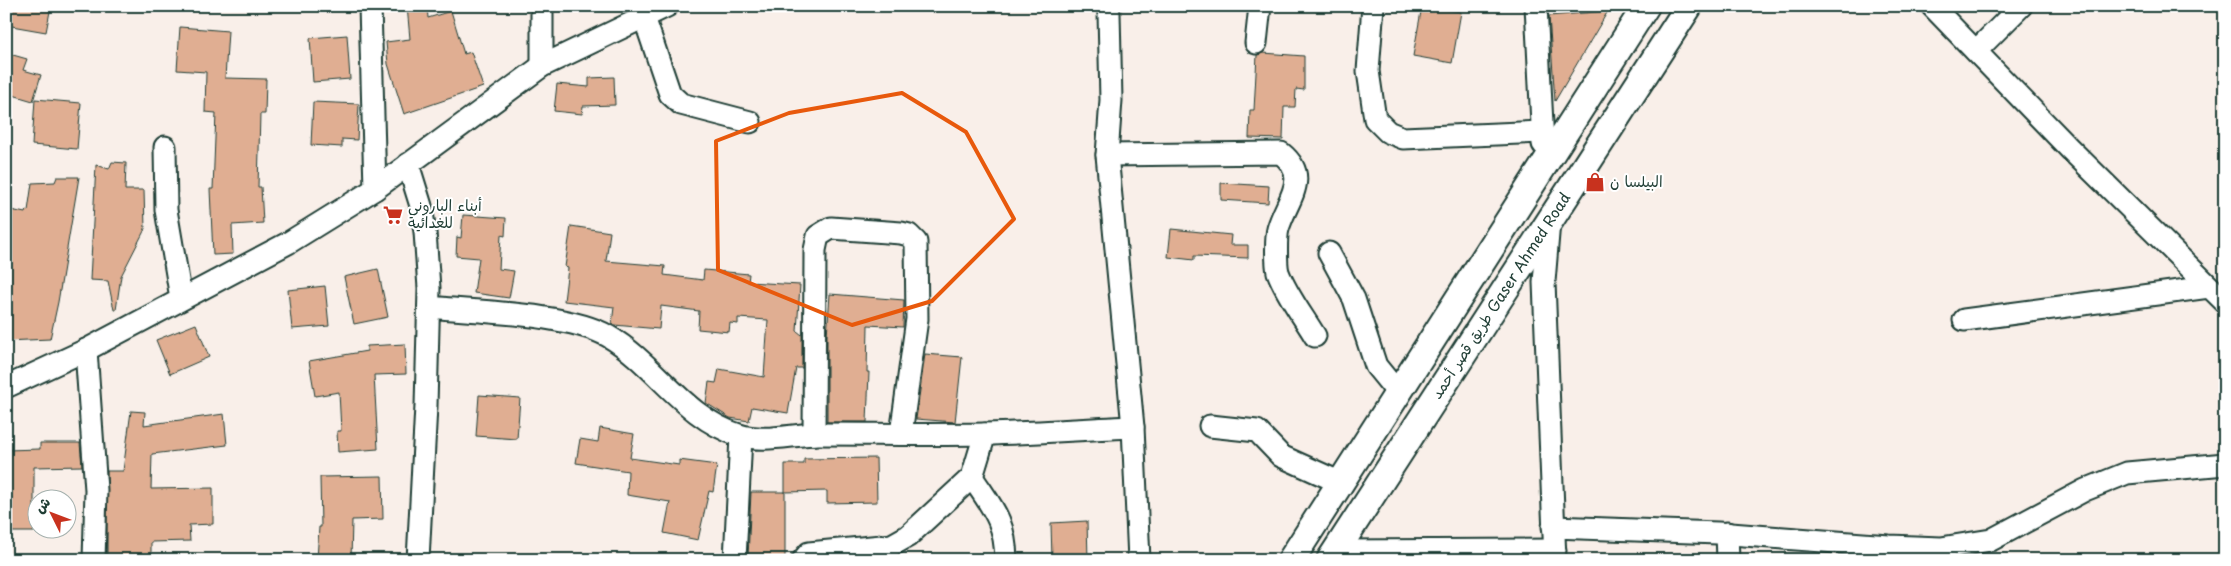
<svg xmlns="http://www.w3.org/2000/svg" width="2231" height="566" font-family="'Playpen Sans','Playpen Sans Arabic',sans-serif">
  <rect width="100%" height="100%" fill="#f9efe9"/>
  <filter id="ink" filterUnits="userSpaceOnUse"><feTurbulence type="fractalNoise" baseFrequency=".02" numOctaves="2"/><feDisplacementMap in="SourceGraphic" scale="10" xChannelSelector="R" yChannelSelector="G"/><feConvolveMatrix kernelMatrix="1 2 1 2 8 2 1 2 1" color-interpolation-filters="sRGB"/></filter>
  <g filter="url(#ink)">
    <g fill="#e0ae92" stroke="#1f3d34">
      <polygon points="6,6 51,6 46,32 6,25"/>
      <polygon points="407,6 427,6 428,18 451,11 464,54 471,52 483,87 404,114 388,64 386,42 410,39"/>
      <polygon points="1422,6 1461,12 1452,63 1413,56"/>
      <polygon points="1608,11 1555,101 1549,16"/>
      <polygon points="180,27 228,31 225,78 266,79 265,114 260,114 258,187 261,187 263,223 232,225 233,254 213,255 210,189 213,189 216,113 205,112 206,72 177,70"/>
      <polygon points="347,35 350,79 313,82 310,38"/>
      <polygon points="6,53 27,59 23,70 41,75 33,101 6,93"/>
      <polygon points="1263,53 1304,56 1304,90 1296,89 1295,107 1284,107 1283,139 1249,138 1250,110 1254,110 1257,55"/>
      <polygon points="614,77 615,105 583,106 582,114 554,111 557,84 589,87 589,78"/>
      <polygon points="35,99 81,103 77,149 32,145"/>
      <polygon points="313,102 359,104 357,140 342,139 342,147 311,145"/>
      <polygon points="112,162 126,163 125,190 144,190 145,229 121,276 116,310 114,310 108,281 90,280 96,165 109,169"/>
      <polygon points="57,177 79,177 58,302 50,339 6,341 10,311 6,310 6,209 25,213 26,210 28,211 32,183 55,182"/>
      <polygon points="1221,183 1269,186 1268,203 1221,200"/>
      <polygon points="463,215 506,218 505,236 501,235 499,269 514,271 509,298 474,293 479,258 456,256 457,237 461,238"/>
      <polygon points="571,226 610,232 606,261 665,266 664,275 703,280 704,270 749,274 748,282 800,285 797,331 802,335 802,368 796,368 788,413 752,407 749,421 730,418 706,403 709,382 716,383 719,369 764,377 768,320 738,318 738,324 730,323 729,332 698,329 699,311 661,306 659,329 614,325 612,324 614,307 564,301 568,268 565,267"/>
      <polygon points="1171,229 1231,235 1230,245 1248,245 1248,258 1194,256 1194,260 1168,257"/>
      <polygon points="378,269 388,317 354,324 344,277"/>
      <polygon points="325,286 329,326 292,329 288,290"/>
      <polygon points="830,294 904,300 903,327 868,325 867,372 869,372 867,422 827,422 827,336"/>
      <polygon points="196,324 209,357 170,374 156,340"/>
      <polygon points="405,344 406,374 374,375 378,449 338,452 337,431 341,431 339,392 315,396 309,361 367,351 367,346"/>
      <polygon points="925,354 962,357 955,422 916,419"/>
      <polygon points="479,395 520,398 517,439 476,436"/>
      <polygon points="131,411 145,412 144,425 224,414 227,445 152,454 151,489 213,488 213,524 189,525 190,541 151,542 151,557 107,558 107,471 123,471"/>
      <polygon points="600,428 634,434 630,458 679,465 679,460 717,465 713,492 709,491 698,540 664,533 670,502 627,495 628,471 576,463 580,439 598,442"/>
      <polygon points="40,443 80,443 82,466 34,467 34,532 6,532 6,450 40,449"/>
      <polygon points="876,458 877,502 827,503 827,491 785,492 785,464 804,464 804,459"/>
      <polygon points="382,476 383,519 352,520 351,560 317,560 319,527 321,527 320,477"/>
      <polygon points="751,492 785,492 785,557 748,558"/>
      <polygon points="1087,521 1088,560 1052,560 1051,523"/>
    </g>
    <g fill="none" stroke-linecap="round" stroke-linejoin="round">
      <defs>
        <g id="minor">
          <polyline points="370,6 375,189"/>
          <polyline points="542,6 542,66"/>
          <polyline points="1107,6 1109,13 1111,100 1107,155 1133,427 1139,560"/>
          <polyline points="1373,6 1368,71 1375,119 1388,132 1403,138 1542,132"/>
          <polyline points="1536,6 1543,144"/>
          <polyline points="1932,6 2070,149 2225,302"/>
          <polyline points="644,17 670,94 681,104 750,122"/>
          <polyline points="1256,43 1260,6"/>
          <polyline points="1976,51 2021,6"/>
          <polyline points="165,147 166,210 181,298"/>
          <path d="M 1107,155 L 1281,153 C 1312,178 1286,200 1278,229 C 1276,236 1276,265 1278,272 C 1286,294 1303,316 1315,336"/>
          <polyline points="408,164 421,206 425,232 429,288 426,406 418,560"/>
          <polyline points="1549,222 1544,282 1555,560"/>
          <polyline points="1329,253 1354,299 1376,366 1398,393"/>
          <path d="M 429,307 C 477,312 568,313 608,336 C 656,364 684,418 739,435 C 764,443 793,434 819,434 C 874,434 930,435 985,434 C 1035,433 1084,429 1133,427"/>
          <polyline points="1964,320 2209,287"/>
          <polyline points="86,350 96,490 94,560"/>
          <polyline points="6,387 86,350 288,243 375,189 542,66 667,6"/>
          <polyline points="1210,426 1257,431 1281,456 1341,483"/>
          <polyline points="814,434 815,250 818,236 831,228 901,233 909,235 916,242 917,319 901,434"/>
          <path d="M 972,477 C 993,509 1005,520 1006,560"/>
          <polyline points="1553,527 1718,533 1889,546 1941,548 1991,540 2085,490 2127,473 2225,464"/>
          <polyline points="1727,533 1728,560"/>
          <polyline points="1336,551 1555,550"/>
          <polyline points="735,560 741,436"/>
          <polyline points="803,560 809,553 892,545 908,536 972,477 985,434"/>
        </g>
        <g id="major">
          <polyline points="1291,560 1646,6"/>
          <polyline points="1330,560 1689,6"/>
        </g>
      </defs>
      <use href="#minor" stroke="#1f3d34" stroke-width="25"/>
      <use href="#major" stroke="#1f3d34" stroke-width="30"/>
      <use href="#minor" stroke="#fff" stroke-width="21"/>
      <use href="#major" stroke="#fff" stroke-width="26"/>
    </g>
  </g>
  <path fill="none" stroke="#e8590c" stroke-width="4" stroke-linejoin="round" d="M 902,93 L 966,132 L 1014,219 L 932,301 L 852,325 L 718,270 L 716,141 L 789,113 Z"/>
  <defs>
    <symbol id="shop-bare" viewBox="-9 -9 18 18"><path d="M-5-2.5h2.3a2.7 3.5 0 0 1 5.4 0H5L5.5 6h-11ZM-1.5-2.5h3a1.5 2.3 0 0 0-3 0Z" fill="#c8321e" stroke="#fff" stroke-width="2.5" paint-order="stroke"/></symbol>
    <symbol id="supermarket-bare" viewBox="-9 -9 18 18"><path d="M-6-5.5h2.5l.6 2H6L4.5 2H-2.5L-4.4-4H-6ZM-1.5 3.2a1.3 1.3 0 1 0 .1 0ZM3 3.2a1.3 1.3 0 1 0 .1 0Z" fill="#c8321e" stroke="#fff" stroke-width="2.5" paint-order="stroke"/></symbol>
  </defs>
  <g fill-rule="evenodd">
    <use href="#shop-bare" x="1581" y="168" width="28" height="28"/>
    <use href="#supermarket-bare" x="379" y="201" width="28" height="28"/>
  </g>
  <g text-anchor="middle" stroke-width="4" stroke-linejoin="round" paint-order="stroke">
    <g font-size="15" fill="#1f3d34" stroke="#fff" text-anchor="start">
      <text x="1610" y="187">البيلسا ن</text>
      <text x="408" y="211">أبناء البارونى<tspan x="408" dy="17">للغدائية</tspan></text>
    </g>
    <g font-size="15" fill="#1f3d34" stroke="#fff">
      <text transform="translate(1501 296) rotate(-57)" y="5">طريق قصر أحمد Gaser Ahmed Road</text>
    </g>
  </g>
  <rect width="2231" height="566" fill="none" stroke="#fff" stroke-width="25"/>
  <rect x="12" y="12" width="2206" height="541" fill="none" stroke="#1f3d34" stroke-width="2" filter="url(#ink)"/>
  <g transform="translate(52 514) rotate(312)"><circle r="24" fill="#ffffff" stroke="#a5b1ae"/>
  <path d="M0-4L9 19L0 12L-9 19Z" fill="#c8321e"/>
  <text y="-8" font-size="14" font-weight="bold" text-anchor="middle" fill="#1f3d34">ش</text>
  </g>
</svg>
